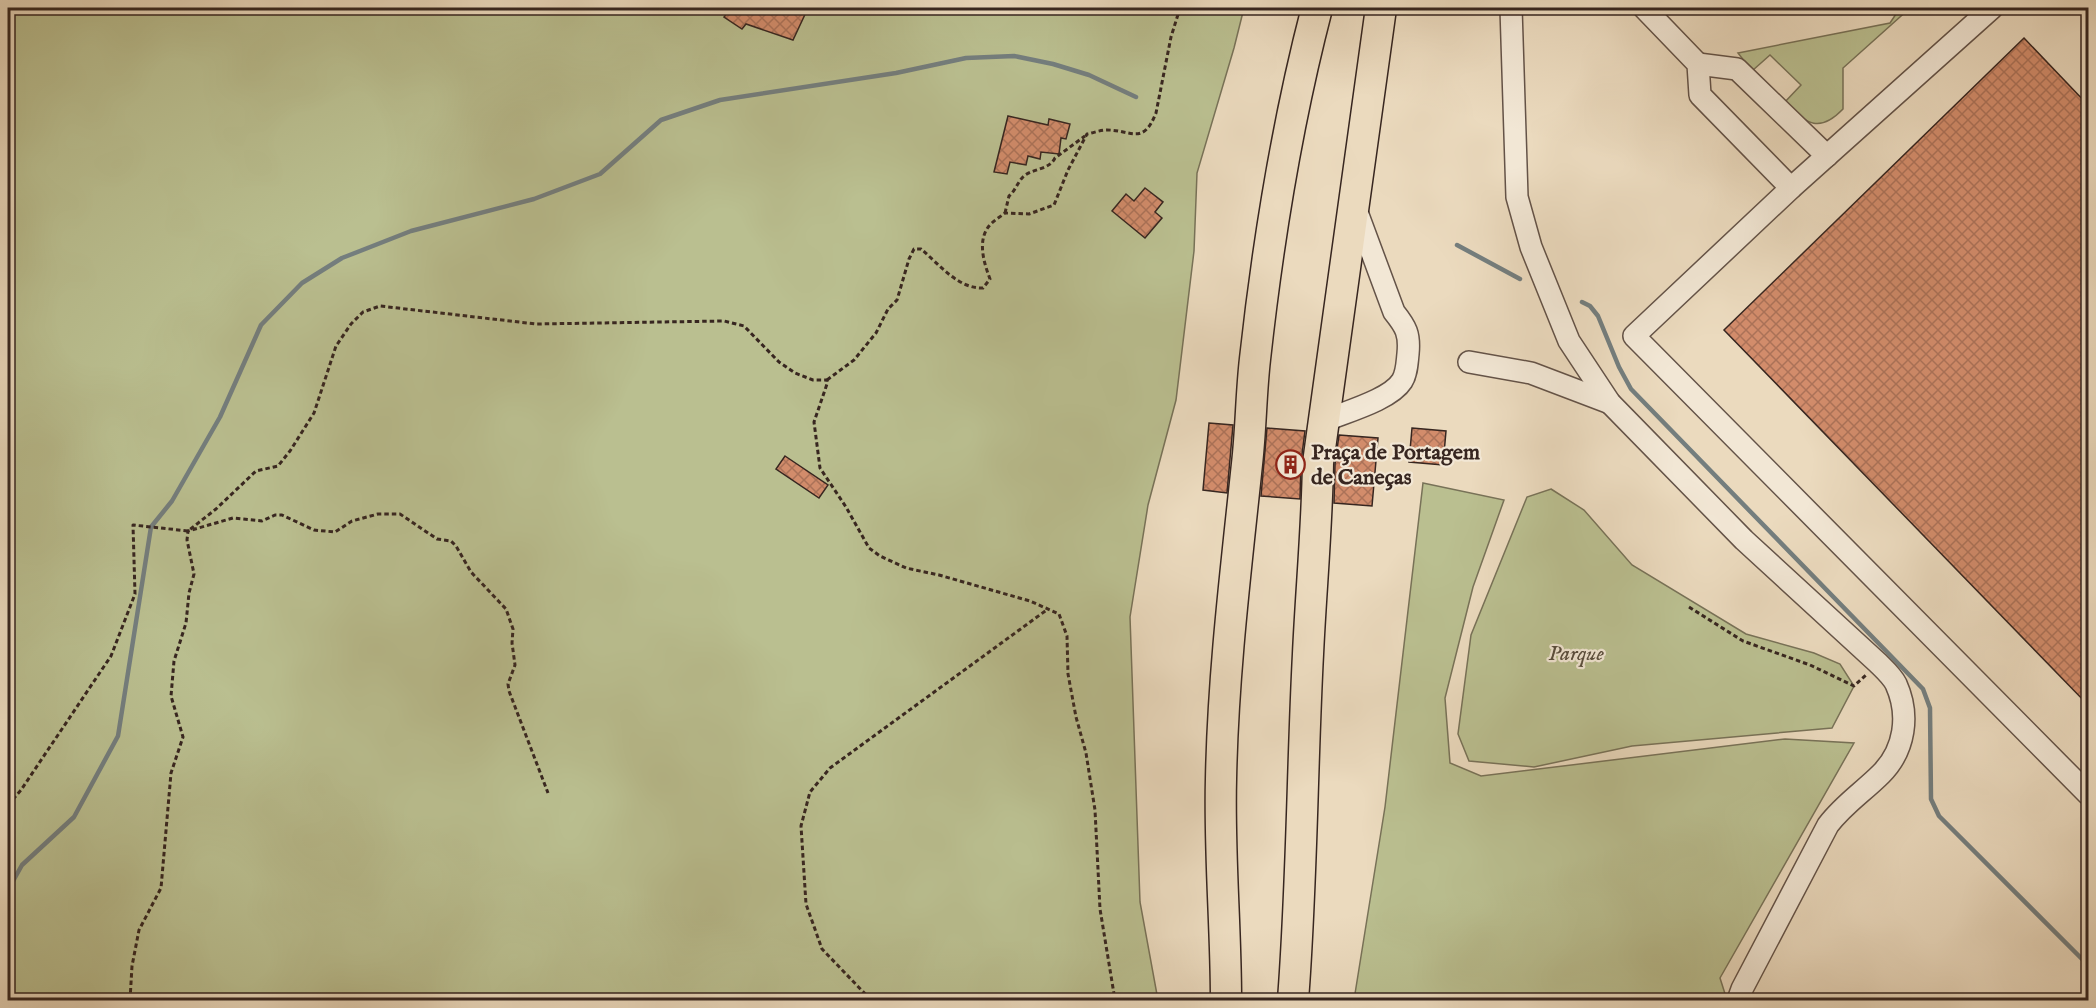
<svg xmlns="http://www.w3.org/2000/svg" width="2096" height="1008" font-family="'IM FELL English',serif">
  <defs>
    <pattern id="building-cross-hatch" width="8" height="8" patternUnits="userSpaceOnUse" patternTransform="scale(1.5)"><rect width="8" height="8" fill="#d28c6b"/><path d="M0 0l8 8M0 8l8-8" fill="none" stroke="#ab7258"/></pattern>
  </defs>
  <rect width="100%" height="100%" fill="#ebdabe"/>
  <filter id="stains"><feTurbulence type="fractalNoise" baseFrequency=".00333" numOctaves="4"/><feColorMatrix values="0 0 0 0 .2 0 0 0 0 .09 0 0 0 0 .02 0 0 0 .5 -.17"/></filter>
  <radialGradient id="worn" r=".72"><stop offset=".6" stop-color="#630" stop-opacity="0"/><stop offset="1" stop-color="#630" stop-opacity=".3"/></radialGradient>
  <g fill="#babf90" stroke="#787258" stroke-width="1.5">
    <polygon points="8,8 1244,8 1234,48 1197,173 1194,251 1176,400 1148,505 1130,617 1140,902 1158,1000 8,1000"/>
    <path d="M 1900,8 L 1910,8 L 1843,68 L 1843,109 C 1818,135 1806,122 1784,103 L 1801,85 L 1770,55 L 1752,71 L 1738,53 L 1890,23 Z"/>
    <polygon points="1423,483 1504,500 1473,587 1445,698 1450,763 1481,776 1785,739 1854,743 1720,978 1727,1000 1354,1000 1385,807"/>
    <polygon points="1551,489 1584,510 1632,565 1746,634 1814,653 1840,664 1854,686 1832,728 1632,746 1534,767 1469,761 1458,734 1471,635 1527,497"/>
  </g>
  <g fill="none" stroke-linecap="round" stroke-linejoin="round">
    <g stroke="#747e7e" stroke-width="4.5">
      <polyline points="1457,245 1520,279"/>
      <polyline points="1582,302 1590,306 1598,316 1619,367 1631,389 1923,689 1930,708 1931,799 1939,816 2088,965"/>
      <polyline points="8,890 22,865 74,817 118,736 151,527 172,501 220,417 261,325 302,283 342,258 411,231 534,199 600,174 661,120 720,100 896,73 966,58 1014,56 1053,64 1089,75 1136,97"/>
    </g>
  </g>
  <g fill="url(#building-cross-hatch)" stroke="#372620" stroke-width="1.5">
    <polygon points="731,8 808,8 793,40 746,24 742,29 724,17"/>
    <polygon points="2024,38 2088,105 2088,705 1724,330"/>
    <polygon points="1008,116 1048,125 1049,119 1070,124 1066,139 1061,138 1059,154 1041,152 1040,159 1028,156 1026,165 1010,162 1007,174 994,172"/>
    <polygon points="1145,188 1163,202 1155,212 1162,218 1145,238 1112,211 1126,194 1134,201"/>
    <polygon points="1209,423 1233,425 1227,493 1203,490"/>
    <polygon points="1267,428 1305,431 1301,462 1300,499 1261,496"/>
    <polygon points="1412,428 1446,431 1443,465 1409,462"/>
    <polygon points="1339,435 1378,438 1372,506 1334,503 1335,464"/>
    <polygon points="785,456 828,485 819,498 776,469"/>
  </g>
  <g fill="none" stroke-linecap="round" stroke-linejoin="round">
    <defs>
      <g id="minor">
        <path d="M 1511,8 L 1517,197 L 1531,247 L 1569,341 L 1610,403 L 1744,540 L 1878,663 C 1884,669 1892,676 1896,684 C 1910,715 1905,750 1881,774 C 1863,792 1844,804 1828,825 L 1742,989 L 1738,1000"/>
        <polyline points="1644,8 1698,64 1700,95 1791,188"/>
        <polyline points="1992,8 1791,188 1634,336 2088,794"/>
        <polyline points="1698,64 1737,69 1827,156"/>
        <polyline points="1469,362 1531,373 1610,403"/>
        <path d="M 1324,421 C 1345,412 1390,400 1402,381 C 1407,373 1407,363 1408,354 C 1410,334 1406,327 1394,312 L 1355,207"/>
      </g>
      <g id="highway">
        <path d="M 1226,1000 C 1226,927 1219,853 1221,779 C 1223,674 1236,569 1247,464 C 1251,429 1251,394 1255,359 C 1268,241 1287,123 1317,8"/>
        <path d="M 1293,1000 C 1302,885 1302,769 1308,654 C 1311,590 1317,527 1318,463 L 1381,8"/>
      </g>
    </defs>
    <use href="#minor" stroke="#645348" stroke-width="24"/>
    <use href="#highway" stroke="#372620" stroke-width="33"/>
    <g stroke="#372620" stroke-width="3" stroke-dasharray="4.5 3" stroke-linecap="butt">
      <path d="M 1005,213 L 1009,196 C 1016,190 1018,181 1024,176 C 1034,168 1049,170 1055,158 L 1085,136"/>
      <path d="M 827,380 L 854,360 L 876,333 L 888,309 L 897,300 L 909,259 L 914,249 L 921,249 C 939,264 958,289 983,288 L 990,279 C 984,263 977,241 989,226 C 993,221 1000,217 1005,213 L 1029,214 L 1054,205 L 1068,170 L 1087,134 C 1093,133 1100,130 1107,130 C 1131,130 1143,146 1156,113 L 1171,37 L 1180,8"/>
      <polyline points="1689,607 1743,641 1810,665 1854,686 1866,675"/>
      <polyline points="8,805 21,790 111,656 135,594 133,525 188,531 216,509 256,471 278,466 290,451 314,413 336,346 351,324 363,312 380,306 536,324 724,321 744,326 779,362 795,373 813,380 827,380 827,384 814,422 820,468 846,507 869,548 880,556 906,568 939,575 1030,601 1059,614 1067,636 1068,674 1076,717 1086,753 1095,810 1100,909 1115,1000"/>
      <polyline points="130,1000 132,966 139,930 161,888 171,773 183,737 171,696 174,661 186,623 189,593 194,574 187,540 188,531 233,518 262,521 275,515 282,515 314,530 335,532 352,521 378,514 400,514 437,539 451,541 456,546 471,572 506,609 513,629 512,643 515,665 508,684 509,691 548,793"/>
      <polyline points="871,1000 822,949 806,904 801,826 810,792 830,768 1048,609"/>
    </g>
    <use href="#minor" stroke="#f2e7d5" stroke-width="21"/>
    <use href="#highway" stroke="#ebdabe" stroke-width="30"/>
  </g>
  <defs>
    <symbol id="building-ring" viewBox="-11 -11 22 22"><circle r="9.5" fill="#f2e7d5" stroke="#8f2418" stroke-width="1.5"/><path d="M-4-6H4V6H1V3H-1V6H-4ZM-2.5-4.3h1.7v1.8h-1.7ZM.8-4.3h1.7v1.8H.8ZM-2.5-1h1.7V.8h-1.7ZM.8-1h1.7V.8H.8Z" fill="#8f2418"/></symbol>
  </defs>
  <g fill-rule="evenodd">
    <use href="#building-ring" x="1274" y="448" width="33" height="33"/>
  </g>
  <g text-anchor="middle" stroke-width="4.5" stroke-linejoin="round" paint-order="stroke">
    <g font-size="22" font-weight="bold" fill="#372620" stroke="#f2e7d5" text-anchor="start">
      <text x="1311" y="459">Praça de Portagem<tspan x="1311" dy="25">de Caneças</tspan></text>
    </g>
    <g font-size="22" font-style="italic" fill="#584c3c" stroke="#f2e7d5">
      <text x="1576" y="660">Parque</text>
    </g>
  </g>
  <rect width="2096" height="1008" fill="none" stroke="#ebdabe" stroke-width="30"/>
  <rect x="9" y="9" width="2078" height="990" fill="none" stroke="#372620" stroke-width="3"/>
  <rect x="15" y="15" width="2066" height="978" fill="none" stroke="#372620" stroke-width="1.5"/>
  <rect width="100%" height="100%" filter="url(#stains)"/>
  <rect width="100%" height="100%" fill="url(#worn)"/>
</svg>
